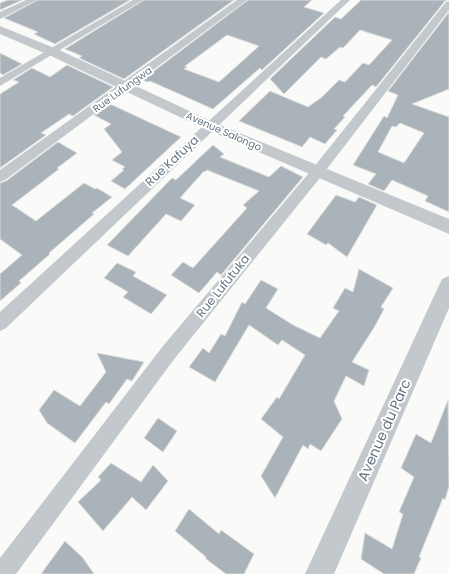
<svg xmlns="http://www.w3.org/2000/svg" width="449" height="574" font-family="Poppins,sans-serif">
  <rect width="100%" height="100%" fill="#fafaf8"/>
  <g fill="#aab3b9" stroke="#dcdcda" fill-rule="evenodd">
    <polygon points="8,0 22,0 0,10 0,3"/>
    <polygon points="38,0 130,0 55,44 34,34 38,32 4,18"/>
    <polygon points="144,0 234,0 124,79 79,58 82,56 65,49"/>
    <path d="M 248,0 L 312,0 L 304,7 L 324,13 L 262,70 L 260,68 L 213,109 L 150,81 L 148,82 L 142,80 ZM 227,35 L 259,46 L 219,82 L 184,69 L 187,67 L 185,66 Z"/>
    <polygon points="361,0 447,0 445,1 376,87 372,85 343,116 345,117 334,129 337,130 325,144 310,137 302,147 239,121 270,91 308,107 322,97 339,80 345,82 363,63 369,65 392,40 360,30 343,48 340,47 326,59 321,57 284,94 270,79 335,17 341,19"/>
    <path d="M 449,12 L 449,89 L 412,104 L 449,117 L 449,212 L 425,201 L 428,196 L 392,180 L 384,191 L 368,184 L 376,174 L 353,165 L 384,116 L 387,118 L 398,95 L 388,91 ZM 400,123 L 424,133 L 404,163 L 378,152 L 392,126 L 396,127 Z"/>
    <polygon points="0,53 22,64 3,75 0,73"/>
    <polygon points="67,65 113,87 73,116 69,114 41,133 46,135 0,168 0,94 19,82 13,80 32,68 50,77"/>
    <polygon points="110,104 181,137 125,189 111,181 124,170 122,169 125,167 112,160 122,152 104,129 111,124 94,115"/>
    <polygon points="58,142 77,153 57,168 59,169 12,205 36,221 84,183 95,189 97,188 112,197 92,213 94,214 49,253 50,254 19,281 21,283 0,301 0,274 22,255 0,239 0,183 6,181"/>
    <polygon points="213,145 224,154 220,157 269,177 281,166 303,177 221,275 217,272 199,293 171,275 183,262 193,268 247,208 243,205 259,191 207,170 205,172 204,171 180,198 195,205 181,221 166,214 128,256 107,245 172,178 176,180"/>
    <polygon points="336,195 355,202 359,197 377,205 347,257 328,243 326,245 307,234"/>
    <polygon points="117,263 136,272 133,276 167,295 151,314 123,297 128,292 104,278"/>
    <polygon points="359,269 393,288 381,307 384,309 375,326 352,362 369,370 364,386 346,376 334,401 342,419 321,451 310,444 308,449 303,445 275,498 261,476 283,437 261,419 277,397 279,399 305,355 282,340 278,345 249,325 215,382 189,367 203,348 209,353 221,334 225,336 242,302 245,304 261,280 278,289 266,308 293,325 320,338 339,311 333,308 345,288 353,292"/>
    <polygon points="97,353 144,362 132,381 127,379 109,404 106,402 75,443 47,423 39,410 54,390 80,406 106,372"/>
    <polygon points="448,400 449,486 445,500 443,498 419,557 421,558 414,574 384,574 361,559 365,533 392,549 403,514 399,512 414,477 401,468 416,434 431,443"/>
    <polygon points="158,418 177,431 163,452 144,438"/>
    <polygon points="111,463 141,482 153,465 168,481 146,510 132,497 103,531 78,502 101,480 98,477"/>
    <polygon points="189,509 219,534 221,530 254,554 244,574 226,574 206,559 206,557 175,531"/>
    <polygon points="65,541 83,558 94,574 41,574"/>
  </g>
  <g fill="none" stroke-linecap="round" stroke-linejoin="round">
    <g fill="#c3c8cc" fill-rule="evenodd">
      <polygon points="26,0 37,0 0,19 0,12"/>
      <polygon points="133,0 143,0 0,86 0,78"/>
      <polygon points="237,0 247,0 5,180 0,182 0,170"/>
      <polygon points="341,0 350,0 6,328 0,331 0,312"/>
      <polygon points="449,1 449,10 323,174 175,358 16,574 0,574 0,558 163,346 313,168 446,2"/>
    </g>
    <g fill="#c3c8cc" fill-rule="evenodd">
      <polygon points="0,26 57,49 215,123 449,219 449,234 205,129 49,55 0,34"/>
      <polygon points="449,276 449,308 334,574 305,574 442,279"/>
    </g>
  </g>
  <g text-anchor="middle" stroke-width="4" stroke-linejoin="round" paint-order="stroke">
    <g font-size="10" fill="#657683" stroke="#fff">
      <text transform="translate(122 89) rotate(-36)" y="4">Rue Lufungwa</text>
      <text transform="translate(224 131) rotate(24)" y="4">Avenue Salongo</text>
    </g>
    <g font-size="12" fill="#657683" stroke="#fff">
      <text transform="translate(172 161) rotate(-43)" y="4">Rue Kafuya</text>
      <text transform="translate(223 286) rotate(-51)" y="4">Rue Lufutuka</text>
    </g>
    <g font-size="14" fill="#657683" stroke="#fff">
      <text transform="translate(384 430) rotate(-66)" y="5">Avenue du Parc</text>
    </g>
  </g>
</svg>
